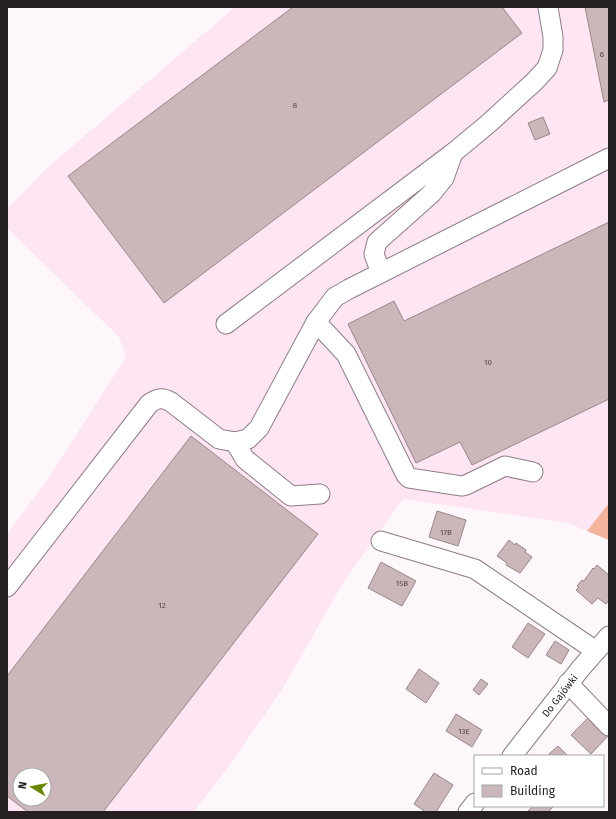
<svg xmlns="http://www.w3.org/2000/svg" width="616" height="819" font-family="'Fira Sans',sans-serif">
  <rect width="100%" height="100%" fill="#fdf6fa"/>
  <path fill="#fee5f3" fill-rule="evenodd" d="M 235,7 L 609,7 L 609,503 L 587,531 L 568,523 L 403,499 L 343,583 L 283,688 L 227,769 L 193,812 L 7,812 L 7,534 L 46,482 L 126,357 L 119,337 L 7,228 L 7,209 L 47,168 ZM 20,775 L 44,775 L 44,799 L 20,799 Z"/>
  <polygon fill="#f4b39c" points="609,503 609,540 587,531"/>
  <g fill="#cbb7b9" stroke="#998788" fill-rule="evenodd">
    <polygon points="293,7 502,7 522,33 164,303 68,176"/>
    <polygon points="585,7 609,7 609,100 604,102"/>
    <polygon points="543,117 550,134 535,140 528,123"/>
    <polygon points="609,222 609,399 472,465 460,442 416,463 348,324 394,301 404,321"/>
    <path d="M 191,436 L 318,534 L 103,812 L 28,812 L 7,796 L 7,676 ZM 20,775 L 44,775 L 44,799 L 20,799 Z"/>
    <polygon points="437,511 466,520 458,546 429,537"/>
    <polygon points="509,540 515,545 516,543 526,550 525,552 532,557 520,573 506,565 507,563 497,556"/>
    <polygon points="381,562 416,581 402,606 368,588"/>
    <polygon points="597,565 609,575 609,600 606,604 598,598 592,604 576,590 579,587 577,586 582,580 584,581 593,568 594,569"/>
    <polygon points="528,623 545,634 528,658 512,647"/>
    <polygon points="555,641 569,650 561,664 546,655"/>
    <polygon points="419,669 439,683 426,703 406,689"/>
    <polygon points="481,679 488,684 479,695 473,690"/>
    <polygon points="456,714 482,730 472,747 446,731"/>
    <polygon points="590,716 609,735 591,754 571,735"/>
    <polygon points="558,746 568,756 551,756 549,754"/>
    <polygon points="434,773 453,785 436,812 426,812 414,804"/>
    <polygon points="533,806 554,806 548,812 527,812"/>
  </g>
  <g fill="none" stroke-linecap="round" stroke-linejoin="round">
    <defs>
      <g id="minor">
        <polyline points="381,273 374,254 377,242 431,194 444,178 453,153"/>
        <polyline points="316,322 346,354 406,475 409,478 462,486 466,485 505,466 533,472"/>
        <polyline points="226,324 453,153 488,124 534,82 547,68 553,50 553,37 548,7"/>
        <polyline points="235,442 245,459 291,496 320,494"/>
        <polyline points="381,541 475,569 596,651"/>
        <path d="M 7,587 L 149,404 C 157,398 162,397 171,402 L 219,439 L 235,442 L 248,439 L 259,428 L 316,322 L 335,297 L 349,289 L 609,158"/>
        <polyline points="568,683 609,726"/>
        <path id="s1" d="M 512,756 L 581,668 L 609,636"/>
        <polyline points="468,812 475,803"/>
      </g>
    </defs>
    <use href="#minor" stroke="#8d7d85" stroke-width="21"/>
    <use href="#minor" stroke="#fff" stroke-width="19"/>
  </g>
  <g text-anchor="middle" stroke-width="3" stroke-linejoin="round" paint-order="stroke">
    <g font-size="8" fill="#4f4648">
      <text x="602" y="57">6</text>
      <text x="295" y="108">8</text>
      <text x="488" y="365">10</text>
      <text x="446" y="535">17B</text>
      <text x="402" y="586">15B</text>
      <text x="162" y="608">12</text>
      <text x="464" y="734">13E</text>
    </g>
    <g font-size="10" fill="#262023" stroke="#fff">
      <text dy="4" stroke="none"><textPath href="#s1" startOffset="77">Do Gajówki</textPath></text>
    </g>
  </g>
  <rect width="616" height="819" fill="none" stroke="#262023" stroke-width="16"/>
  <rect x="474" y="755" width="130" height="52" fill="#ffffff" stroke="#a8a6a7"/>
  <rect x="482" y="768" width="20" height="6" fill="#ffffff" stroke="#a8a6a7"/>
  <text x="510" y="775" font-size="12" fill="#262023">Road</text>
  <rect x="482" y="785" width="20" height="12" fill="#cbb7b9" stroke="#a8a6a7"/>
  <text x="510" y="795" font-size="12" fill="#262023">Building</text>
  <g transform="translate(32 787) rotate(280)"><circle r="19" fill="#ffffff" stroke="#a8a6a7"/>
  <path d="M0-3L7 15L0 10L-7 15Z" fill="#688700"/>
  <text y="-6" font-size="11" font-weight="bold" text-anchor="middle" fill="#262023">N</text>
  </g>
</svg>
